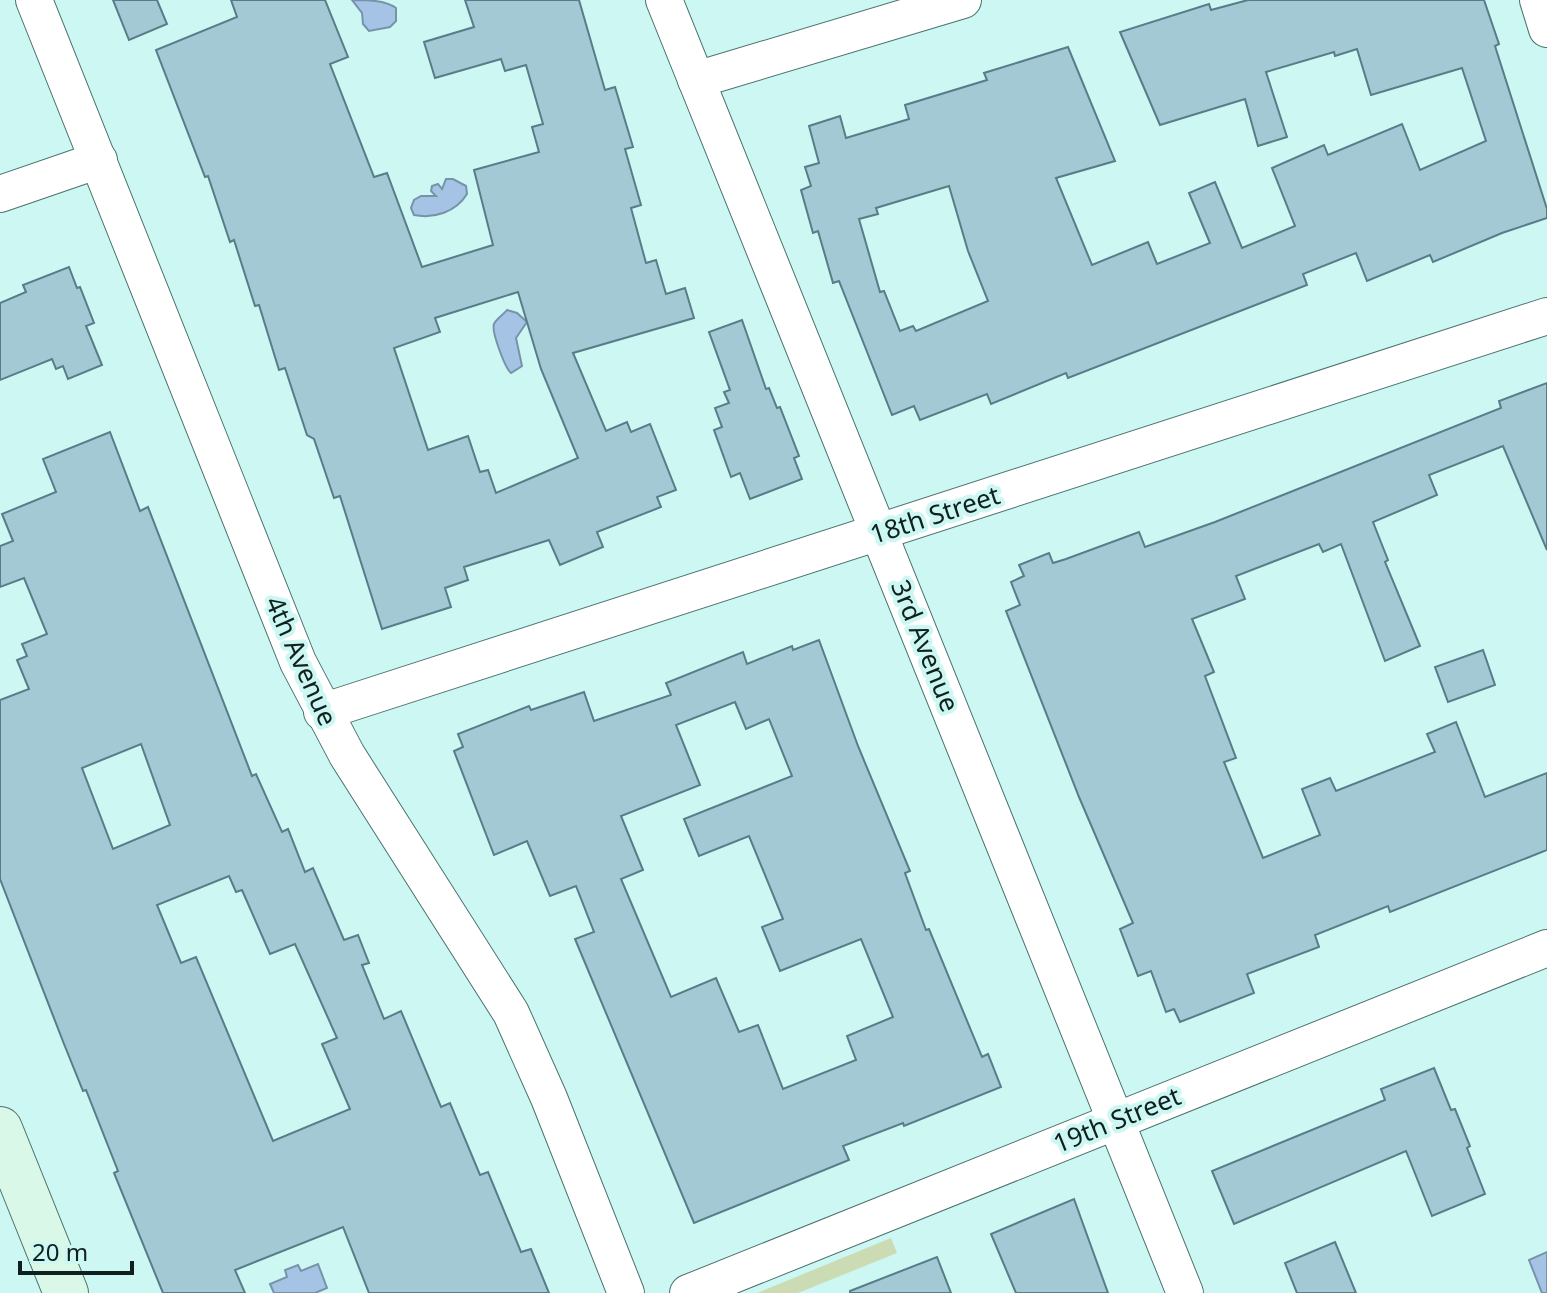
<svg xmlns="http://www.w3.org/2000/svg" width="1547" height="1293" font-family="'Noto Sans',sans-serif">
  <rect width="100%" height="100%" fill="#ccf7f2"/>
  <polygon fill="#cbdcb4" points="891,1238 897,1253 798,1293 757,1293"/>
  <g fill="#a5c4e5" stroke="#7893a9" stroke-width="2">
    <path d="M 352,0 C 367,0 385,0 396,8 L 396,21 L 390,27 L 369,31 L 363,24 L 362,13 Z"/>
    <path d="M 446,179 L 453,179 L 466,186 L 467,194 C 456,212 434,219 414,215 L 411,208 L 414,200 L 421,196 L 436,196 L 431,191 L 432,186 L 438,184 L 442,189 Z"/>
    <path d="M 507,310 L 517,313 L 527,322 L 516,338 L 522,366 L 511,373 C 505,368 491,331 494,324 C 495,320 504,314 507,310 Z"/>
    <polygon points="1547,1252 1547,1293 1542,1293 1529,1260"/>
    <polygon points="318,1264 327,1288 315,1293 274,1293 270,1284 287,1277 285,1270 298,1265 301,1271"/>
  </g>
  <g fill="#a3c9d5" stroke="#587c88" stroke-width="2" fill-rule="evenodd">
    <polygon points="113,0 157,0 167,24 129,40"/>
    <path d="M 231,0 L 325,0 L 348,57 L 330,64 L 374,177 L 387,173 L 422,267 L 493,245 L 474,170 L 539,152 L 532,127 L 543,124 L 526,65 L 505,71 L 501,59 L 435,78 L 424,42 L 474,27 L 465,0 L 579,0 L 605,90 L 615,87 L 633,147 L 625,149 L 641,205 L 631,208 L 646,263 L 656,260 L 666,294 L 685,288 L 694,318 L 573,353 L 606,431 L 627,422 L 631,432 L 650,424 L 676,490 L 657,497 L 661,507 L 597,532 L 603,547 L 560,565 L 549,540 L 464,567 L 468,580 L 445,588 L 451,607 L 382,629 L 340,496 L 334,498 L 314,439 L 307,435 L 285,368 L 279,370 L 259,305 L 255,306 L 234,240 L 230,242 L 208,176 L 205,177 L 156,50 L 237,17 ZM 518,292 L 541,369 L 578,458 L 496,493 L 488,470 L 480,472 L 468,436 L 428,450 L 394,348 L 440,332 L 435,318 Z"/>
    <path d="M 1248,0 L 1484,0 L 1499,44 L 1495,46 L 1547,209 L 1547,218 L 1502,233 L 1433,262 L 1430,255 L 1367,281 L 1356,253 L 1303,274 L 1307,285 L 1068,378 L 1066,373 L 991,404 L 987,394 L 920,420 L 914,406 L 892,415 L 839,281 L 833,283 L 818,231 L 813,233 L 801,190 L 811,186 L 805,167 L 819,163 L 809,126 L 840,116 L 846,138 L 909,119 L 905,105 L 987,80 L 984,73 L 1068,47 L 1115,161 L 1056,178 L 1092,265 L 1148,242 L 1157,264 L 1210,243 L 1189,193 L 1215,182 L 1242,248 L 1295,226 L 1272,168 L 1324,145 L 1328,155 L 1402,124 L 1420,170 L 1486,141 L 1462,68 L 1371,95 L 1357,49 L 1335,56 L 1334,52 L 1266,72 L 1287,137 L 1258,146 L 1245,99 L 1160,125 L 1120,32 L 1209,4 L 1211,10 ZM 949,186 L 968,251 L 988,301 L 916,331 L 913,326 L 900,331 L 884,291 L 880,292 L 859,219 L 878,214 L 876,208 Z"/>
    <polygon points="69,267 77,288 80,287 94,323 86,326 102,365 68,379 63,366 56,369 52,359 0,380 0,303 26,292 23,285"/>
    <polygon points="742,320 766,389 769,388 777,408 780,407 799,456 794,458 802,479 750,499 740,473 731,477 714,430 722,427 715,408 729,403 724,392 730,390 709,332"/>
    <polygon points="1547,383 1547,550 1503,446 1429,475 1437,495 1373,522 1388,560 1385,562 1420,646 1385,661 1341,544 1323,552 1319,544 1236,576 1245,599 1192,619 1214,672 1205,676 1236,758 1224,762 1263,858 1320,835 1302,789 1330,778 1336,791 1435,752 1427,734 1456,722 1485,797 1547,773 1547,850 1390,912 1388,906 1315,935 1319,947 1247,974 1254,993 1180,1022 1174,1009 1166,1012 1151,971 1138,976 1120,929 1133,923 1079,797 1006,611 1020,605 1011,582 1024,576 1019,565 1049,553 1053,563 1066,559 1139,532 1145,547 1215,522 1501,408 1499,401"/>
    <path d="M 110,432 L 140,511 L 148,507 L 252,776 L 256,774 L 282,832 L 288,829 L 305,872 L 313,868 L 344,940 L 358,935 L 369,963 L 362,965 L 384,1019 L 401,1011 L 441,1107 L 450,1103 L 480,1175 L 488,1172 L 521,1252 L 531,1249 L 549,1293 L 369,1293 L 343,1227 L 235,1270 L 245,1293 L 163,1293 L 114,1173 L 118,1171 L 86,1090 L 83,1091 L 64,1044 L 0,879 L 0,700 L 29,689 L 17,660 L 27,656 L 22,644 L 47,634 L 24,578 L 0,587 L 0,546 L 13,541 L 2,514 L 56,492 L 43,459 ZM 141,744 L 170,825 L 113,849 L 82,768 ZM 229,876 L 236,892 L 242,890 L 270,954 L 295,944 L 337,1038 L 322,1044 L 350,1109 L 273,1141 L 196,957 L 181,963 L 157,905 Z"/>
    <path d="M 819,640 L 858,746 L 910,871 L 905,873 L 926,930 L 929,929 L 982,1057 L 988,1054 L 1001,1087 L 904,1126 L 903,1123 L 843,1146 L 849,1160 L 694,1223 L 575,939 L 594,932 L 576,886 L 550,896 L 527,841 L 494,855 L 454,751 L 463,747 L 458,734 L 529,706 L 531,710 L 584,692 L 594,721 L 671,695 L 666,683 L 743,652 L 747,664 L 792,646 L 793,650 ZM 735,702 L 746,729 L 769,719 L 792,776 L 684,819 L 699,856 L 749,836 L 783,919 L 762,927 L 780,971 L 861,939 L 893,1017 L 847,1036 L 856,1060 L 783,1089 L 758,1025 L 739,1032 L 716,978 L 671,997 L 621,879 L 643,870 L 621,816 L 700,785 L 676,725 Z"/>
    <polygon points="1483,650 1495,685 1448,702 1435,667"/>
    <polygon points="1434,1068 1451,1110 1455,1109 1470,1146 1467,1148 1485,1194 1432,1216 1406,1151 1234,1224 1212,1171 1385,1100 1381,1089"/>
    <polygon points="1074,1199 1108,1293 1016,1293 991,1234"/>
    <polygon points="1335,1242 1356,1293 1297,1293 1285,1263"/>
    <polygon points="937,1257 951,1293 850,1293 850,1291"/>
  </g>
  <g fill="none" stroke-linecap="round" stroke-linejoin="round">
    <defs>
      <g id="street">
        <polyline points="34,0 298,662 347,755 511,1013 549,1098 626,1293"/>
        <polyline points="664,0 1185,1293"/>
        <polyline points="1538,0 1547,29"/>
        <polyline points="696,80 963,0"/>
        <polyline points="0,194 99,160"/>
        <polyline points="322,712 1547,316"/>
        <polyline points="688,1293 1547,948"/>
      </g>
      <polyline id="secondary" points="0,1129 66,1293"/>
    </defs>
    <use href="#street" stroke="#4b726e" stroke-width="38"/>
    <use href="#secondary" stroke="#4b726e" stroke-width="46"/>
    <use href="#street" stroke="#fff" stroke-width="36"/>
    <use href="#secondary" stroke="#daf8e7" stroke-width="44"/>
  </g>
  <g text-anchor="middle" stroke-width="8" stroke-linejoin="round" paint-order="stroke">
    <g font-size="26" fill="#0f201e" stroke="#ccf7f2">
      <text transform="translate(935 515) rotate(-18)" y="9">18th Street</text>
      <text transform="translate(925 646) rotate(68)" y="9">3rd Avenue</text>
      <text transform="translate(301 661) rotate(66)" y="9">4th Avenue</text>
      <text transform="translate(1117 1120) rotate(-22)" y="9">19th Street</text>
    </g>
  </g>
  <path d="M20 1261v12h112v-12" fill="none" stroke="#0f201e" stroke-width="4"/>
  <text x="32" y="1261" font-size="24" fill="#0f201e" stroke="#ccf7f2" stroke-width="6" paint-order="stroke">20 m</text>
</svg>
